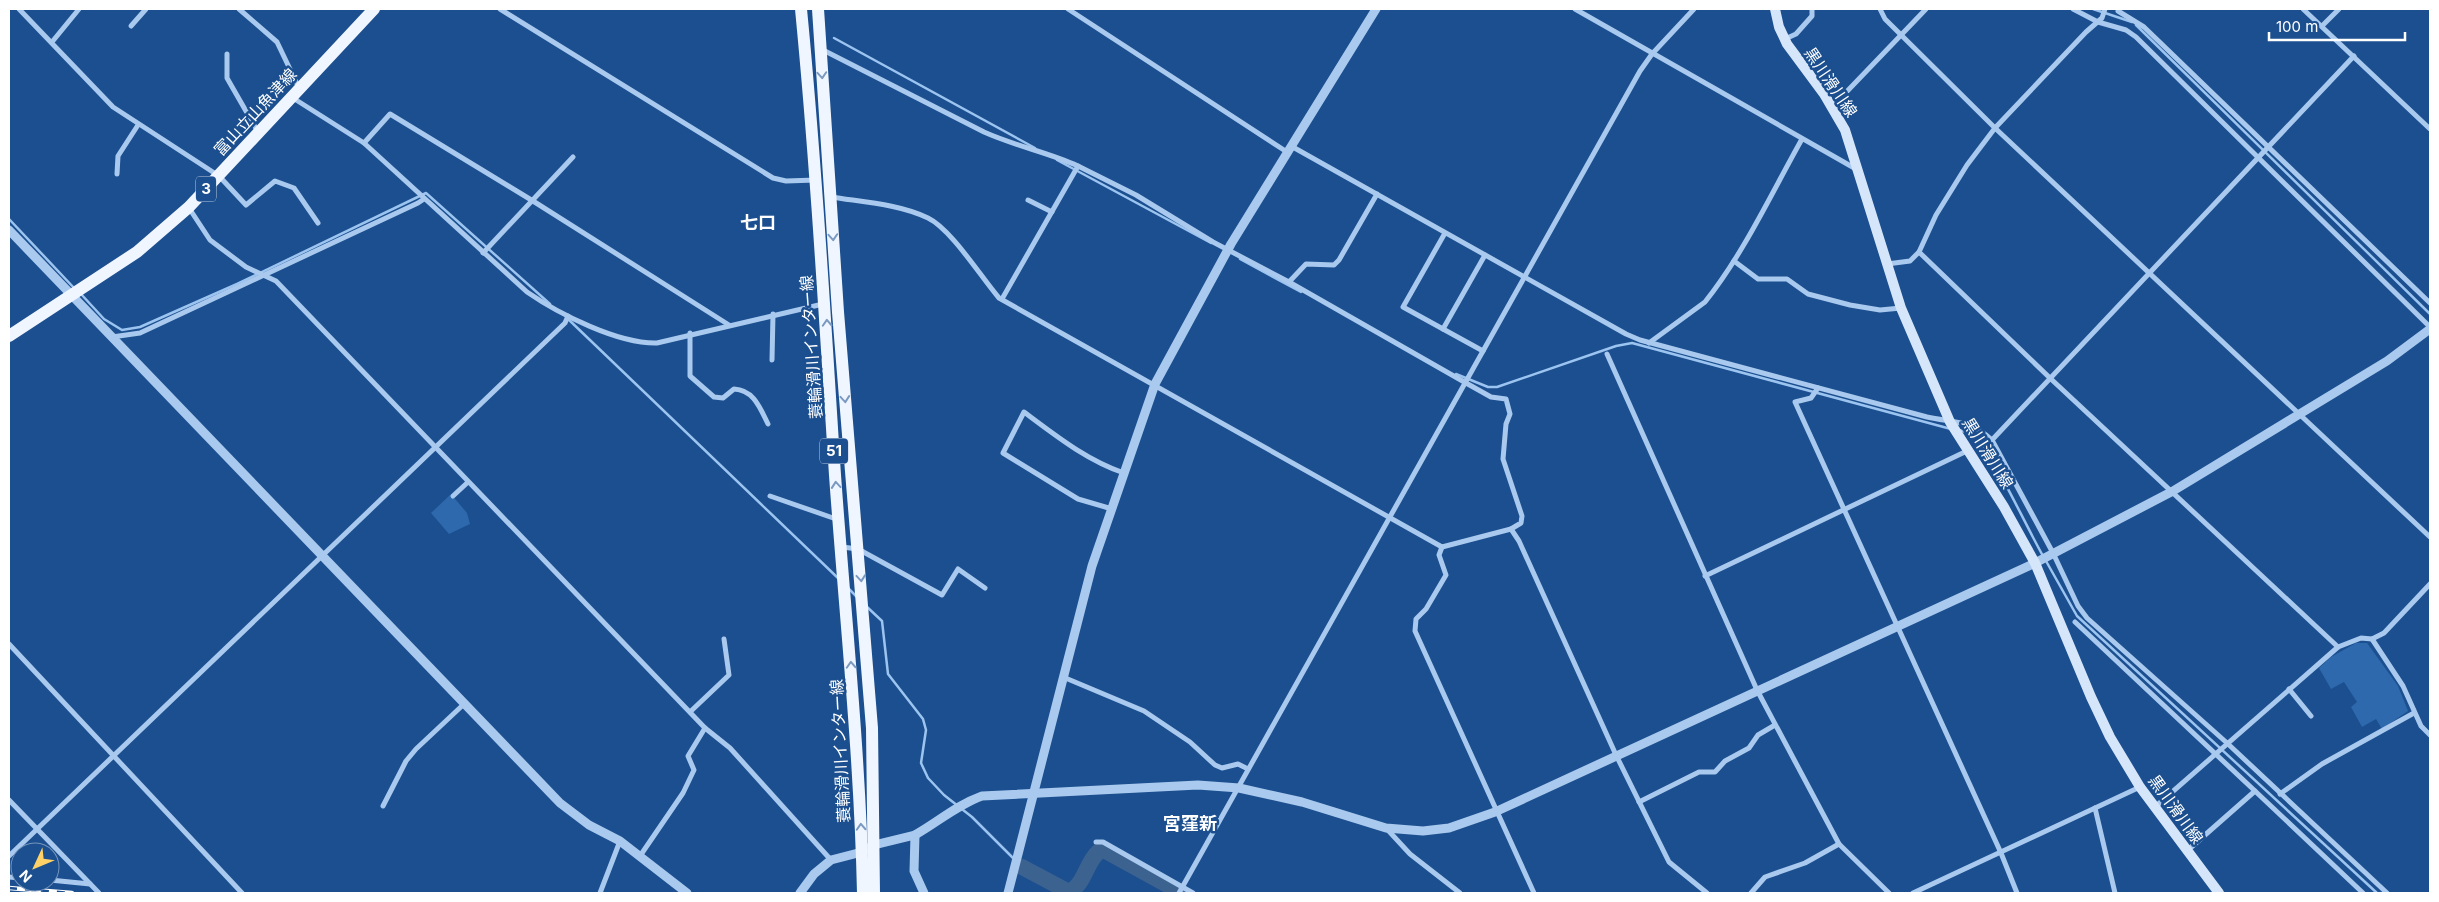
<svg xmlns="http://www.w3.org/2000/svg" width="2439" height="902" font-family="Inter,'Noto Sans JP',sans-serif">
  <rect width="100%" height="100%" fill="#1b4f8f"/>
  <g fill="#2e69ad">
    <polygon points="451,494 467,513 470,524 449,534 431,513"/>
    <polygon points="2356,643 2367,643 2398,686 2408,711 2382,729 2376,719 2362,727 2351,707 2357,702 2344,682 2331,689 2319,668 2331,657"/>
  </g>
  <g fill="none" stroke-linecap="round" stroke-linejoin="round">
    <g stroke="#9cc4f0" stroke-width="2.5">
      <polyline points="2093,9 2132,22"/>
      <polyline points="2136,25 2430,314"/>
      <polyline points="834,38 1035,148"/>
      <polyline points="1057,160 1211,243"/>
      <polyline points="9,219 75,289"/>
      <polyline points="1240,259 1301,292"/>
      <polyline points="81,294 104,319 122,330 140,327 237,284 426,193 550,304"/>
      <polyline points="567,318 839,579"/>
      <polyline points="1456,374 1488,387 1497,387 1616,346 1632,343 1951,429"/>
      <path d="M 1959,430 L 1977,435 C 2002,473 2021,516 2043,556"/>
      <polyline points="2046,561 2077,616 2377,893"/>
      <polyline points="848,588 857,597"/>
      <polyline points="866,606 882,621 888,674 923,719 926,730 921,763 928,778 944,795 972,817 1014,859"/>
    </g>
    <path stroke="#3c6290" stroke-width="16" d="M 1022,867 L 1069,892 C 1086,884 1086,859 1102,849 L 1182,893"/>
    <g stroke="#a9c9ee" stroke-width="5">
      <polyline points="19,9 113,107 219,176 246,205 275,181 294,188 318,223"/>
      <polyline points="239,9 277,42 299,88"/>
      <polyline points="500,9 773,178 786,181 816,180"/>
      <polyline points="1068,9 1287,152"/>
      <polyline points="1575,9 1856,169"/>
      <polyline points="1880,9 1885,19 1995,128 2430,537"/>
      <polyline points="2073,9 2098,22 2126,30 2136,37 2430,327"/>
      <polyline points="2303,9 2430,129"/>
      <polyline points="2118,11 2144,27 2430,303"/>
      <polyline points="131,26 146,9"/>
      <polyline points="2322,26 2339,9"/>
      <polyline points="1785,39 1796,34 1812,16 1812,9"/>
      <polyline points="52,42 79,9"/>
      <path d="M 821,49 L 984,132 C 1015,146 1047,152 1078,166 L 1002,299"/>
      <polyline points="227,54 227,78 258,132"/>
      <path d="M 293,98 L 364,143 L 527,292 C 559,314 618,344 657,343 L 823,304"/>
      <polyline points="1832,107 1926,9"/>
      <polyline points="364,143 390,114 533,201 729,325"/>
      <path d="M 1291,146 L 1626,334 L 1640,340 L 1927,417 C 1955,423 1970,420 1992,440 L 2354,56"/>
      <polyline points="1078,166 1136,195 1213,242 1289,282 1306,264 1334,265 1339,260 1377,194"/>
      <polyline points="117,174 118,156 138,125"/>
      <path d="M 831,197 C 862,202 899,204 928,218 C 951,229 981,277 999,298 L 1442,547 L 1511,529 L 1519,541 L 1616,755 L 1669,862 L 1707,893"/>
      <polyline points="1028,200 1052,212"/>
      <polyline points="189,208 210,240 246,267 276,281 705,728 730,748 831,860"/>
      <polyline points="1445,233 1403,307 1483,351"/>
      <polyline points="1919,252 2051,379 2338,647"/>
      <polyline points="483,253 573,157"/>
      <polyline points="1734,261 1758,279 1787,279 1808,294 1850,305 1880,310 1901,308"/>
      <polyline points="1887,264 1910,261 1919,252 1936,215 1967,165 1995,128 2086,32 2102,18 2105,9"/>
      <polyline points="1289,282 1466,383 1491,397 1506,399 1510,414 1506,424 1503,459 1522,516 1521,523 1511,529"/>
      <polyline points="1443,329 1485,255"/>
      <path d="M 690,333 L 690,376 L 714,397 L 723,398 L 734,389 C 754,390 760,408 768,424"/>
      <polyline points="112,337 140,333 418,203 424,199"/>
      <path d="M 1649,343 L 1705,302 C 1744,253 1771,194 1802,139"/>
      <polyline points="1607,354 1757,690 1839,844 1889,893"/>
      <polyline points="772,360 773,314"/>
      <polyline points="1818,388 1811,398 1795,402 2001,853 2017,893"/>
      <polyline points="1992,440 2053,553 2078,606 2087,618 2227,743 2387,893"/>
      <polyline points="453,496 467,483"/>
      <polyline points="770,496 836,519"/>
      <path d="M 1112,509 L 1078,499 L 1003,453 L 1024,412 C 1055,435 1086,460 1124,473"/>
      <polyline points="842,547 858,549 942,595 958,569 985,588"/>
      <polyline points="1442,547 1439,555 1446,575 1426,609 1416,619 1415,631 1534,893"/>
      <polyline points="1705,576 1969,450"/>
      <polyline points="2075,622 2255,791 2188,850"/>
      <polyline points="2372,639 2403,686 2421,726 2430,735"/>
      <polyline points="9,644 242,893"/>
      <polyline points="1063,677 1144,711 1190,742 1215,765 1222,768 1238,764 1248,769"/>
      <polyline points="2289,689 2311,716"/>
      <polyline points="690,712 729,675 724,639"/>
      <polyline points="2255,791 2363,893"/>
      <polyline points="2280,794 2322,764 2414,713"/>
      <polyline points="9,800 99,893"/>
      <polyline points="1639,802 1699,772 1715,772 1725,761 1749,748 1758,735 1775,725"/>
      <polyline points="383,806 406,761 416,749 464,704"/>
      <polyline points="2155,807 2338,647 2361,638 2372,639 2384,633 2430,584"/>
      <polyline points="2095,808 2115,893"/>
      <polyline points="1386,828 1410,854 1460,893"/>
      <polyline points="1096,842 1103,842 1193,893"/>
      <polyline points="9,856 565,323 568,316"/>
      <polyline points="640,856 683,793 694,770 688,756 705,728"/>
      <polyline points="9,877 20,878"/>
      <polyline points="50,880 90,884"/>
      <polyline points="600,893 620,841"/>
      <polyline points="1179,893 1640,71 1652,54 1694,9"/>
      <polyline points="1751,893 1765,877 1805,863 1839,844"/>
      <polyline points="1913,893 2140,787"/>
    </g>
    <g stroke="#a9c9ee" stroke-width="9">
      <polyline points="9,230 560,803 589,825 620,841 687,893"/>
      <path d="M 915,835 C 938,822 957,805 982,796 L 1198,785 L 1239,788 L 1302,802 L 1386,828 L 1423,831 L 1449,828 L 1495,812 L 2035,563 L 2173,491 L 2387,361 L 2430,329"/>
      <polyline points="800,893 814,874 831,860 862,852 874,845 915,835 914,871 924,893"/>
      <polyline points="1008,893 1092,566 1155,384 1231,244 1376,9"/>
    </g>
    <polyline stroke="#d6e6fa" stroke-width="10" points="1775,9 1779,27 1787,44 1824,94 1845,130 1901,308 1950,422 2004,507 2035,563 2091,697 2110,737 2140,787 2219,893"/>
    <g stroke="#f0f6ff" stroke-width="12">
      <path d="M 801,9 C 816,164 825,320 835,475 C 845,615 860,754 863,893"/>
      <polyline points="818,9 838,312 872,728 874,893"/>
      <polyline points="9,336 137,252 189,207 374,9"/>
    </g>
    <defs>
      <polyline id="rail" points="9,888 72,893"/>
    </defs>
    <use href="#rail" stroke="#fff" stroke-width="4.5"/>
    <use href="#rail" stroke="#1b4f8f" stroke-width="2.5" stroke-dasharray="8" stroke-linecap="butt"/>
  </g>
  <defs><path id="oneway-chevron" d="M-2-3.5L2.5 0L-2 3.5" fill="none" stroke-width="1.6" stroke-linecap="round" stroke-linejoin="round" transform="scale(1.25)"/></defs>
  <g stroke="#7b9ac1">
    <use href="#oneway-chevron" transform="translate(822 75) rotate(86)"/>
    <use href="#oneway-chevron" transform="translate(833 237) rotate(86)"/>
    <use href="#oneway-chevron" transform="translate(827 323) rotate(-93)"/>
    <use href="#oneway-chevron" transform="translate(845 399) rotate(85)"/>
    <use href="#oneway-chevron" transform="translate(836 485) rotate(-95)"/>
    <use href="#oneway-chevron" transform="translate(861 578) rotate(85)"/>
    <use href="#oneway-chevron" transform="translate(851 665) rotate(-93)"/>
    <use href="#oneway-chevron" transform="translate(861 827) rotate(-93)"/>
  </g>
  <g text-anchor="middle" stroke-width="5" stroke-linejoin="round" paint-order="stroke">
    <g fill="#1b4f8f" stroke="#bbcadd" stroke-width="1">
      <rect x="196" y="176.5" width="20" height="25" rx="4"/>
      <rect x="820" y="438.5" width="28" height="25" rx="4"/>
    </g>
    <g font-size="15" font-weight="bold" fill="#fff">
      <text x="206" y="194">3</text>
      <text x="834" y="456">51</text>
    </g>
    <g font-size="16" fill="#fff" stroke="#1b4f8f">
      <text transform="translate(1831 82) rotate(56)" y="6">黒川滑川線</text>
      <text transform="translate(255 112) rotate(-47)" y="6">富山立山魚津線</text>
      <text transform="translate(811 347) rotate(-94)" y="6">蓑輪滑川インター線</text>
      <text transform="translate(1988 453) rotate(58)" y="6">黒川滑川線</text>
      <text transform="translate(840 751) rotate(-93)" y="6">蓑輪滑川インター線</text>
      <text transform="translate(2176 809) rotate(54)" y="6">黒川滑川線</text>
    </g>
    <g font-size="18" font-weight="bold" fill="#fff" stroke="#1b4f8f">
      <text x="758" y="229">七口</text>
      <text x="1190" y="830">宮窪新</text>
    </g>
  </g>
  <rect width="2439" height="902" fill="none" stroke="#ffffff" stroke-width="20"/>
  <g transform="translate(35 867) rotate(226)"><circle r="24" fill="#1b4f8f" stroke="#7695bc"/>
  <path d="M0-4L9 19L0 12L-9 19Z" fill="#ffd166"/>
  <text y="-8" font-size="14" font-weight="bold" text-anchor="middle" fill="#ffffff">N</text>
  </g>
  <path d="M2269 32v8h136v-8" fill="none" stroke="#ffffff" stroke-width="2.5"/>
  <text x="2276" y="32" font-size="15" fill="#ffffff" stroke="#1b4f8f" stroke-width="4" paint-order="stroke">100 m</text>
</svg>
